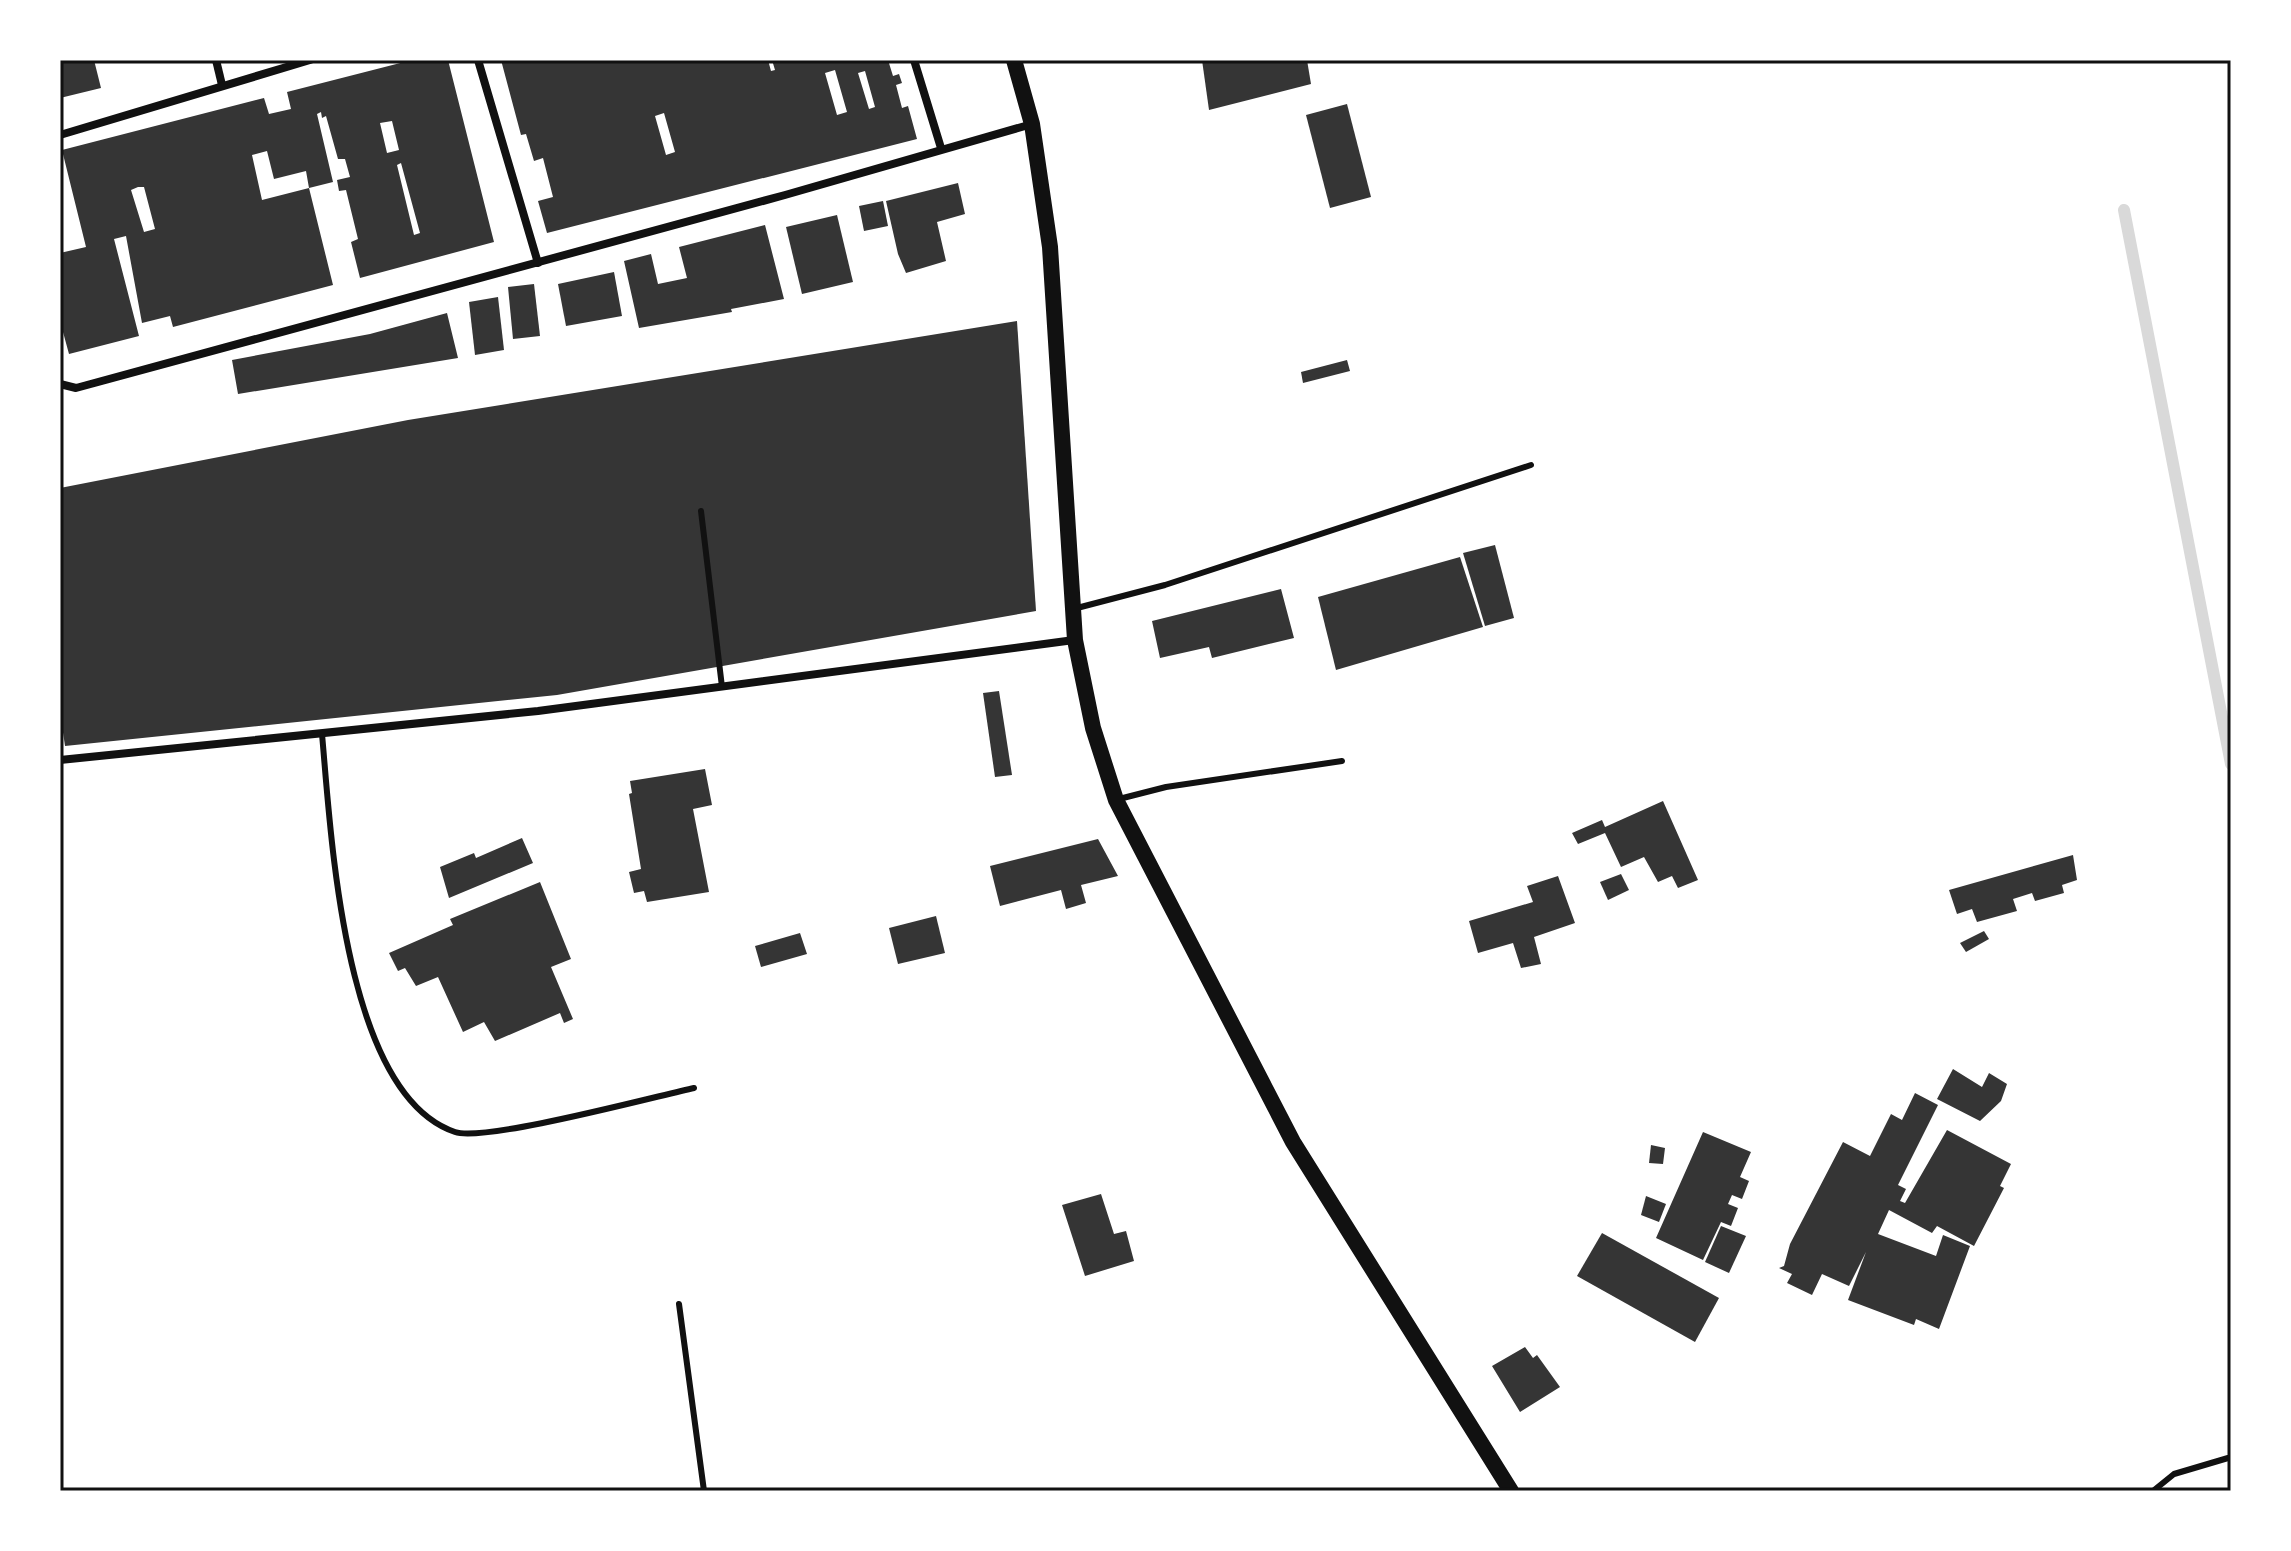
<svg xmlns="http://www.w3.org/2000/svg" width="2291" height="1551" font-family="'IBM Plex Sans',sans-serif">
  <rect width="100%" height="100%" fill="#fff"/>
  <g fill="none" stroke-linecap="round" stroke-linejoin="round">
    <polyline stroke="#d9d9d9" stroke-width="12" points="2124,210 2231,764"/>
  </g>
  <g fill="#353535" fill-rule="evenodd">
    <polygon points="60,60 94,60 101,88 60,98"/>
    <path d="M 412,60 L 448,60 L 494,242 L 360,278 L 351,242 L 358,239 L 346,190 L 339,191 L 337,180 L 350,177 L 345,159 L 338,159 L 326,116 L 322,118 L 321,112 L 317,114 L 333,182 L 309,188 L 306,171 L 274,179 L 267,151 L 252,155 L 262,200 L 309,188 L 333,285 L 173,327 L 170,316 L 142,323 L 126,236 L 114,239 L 139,336 L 69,354 L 60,321 L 60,253 L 86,247 L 62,150 L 264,98 L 269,114 L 291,109 L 287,92 ZM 392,121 L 399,150 L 387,153 L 380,123 ZM 401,163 L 420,233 L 414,235 L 397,165 ZM 138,187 L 144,187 L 155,229 L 144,232 L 131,190 Z"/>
    <path d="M 501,60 L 768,60 L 771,71 L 775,70 L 772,60 L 888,60 L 893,76 L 899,74 L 902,83 L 896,85 L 902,108 L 908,106 L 917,139 L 547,233 L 538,201 L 553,197 L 543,158 L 534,161 L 526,134 L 521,135 ZM 835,70 L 847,112 L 837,115 L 825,73 ZM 865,71 L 875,107 L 869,109 L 858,73 ZM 664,113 L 675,152 L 666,155 L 655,116 Z"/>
    <polygon points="1202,60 1307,60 1311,84 1209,110"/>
    <polygon points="1347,104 1371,197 1330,208 1306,115"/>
    <polygon points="958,183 965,214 937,222 946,261 906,273 898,254 886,201"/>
    <polygon points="883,201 888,226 864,231 859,206"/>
    <polygon points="837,215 853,282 802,294 786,227"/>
    <polygon points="765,225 784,299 731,309 732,312 639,328 624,261 651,254 658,284 687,278 679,247"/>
    <polygon points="614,272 622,316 566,326 558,284"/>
    <polygon points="534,284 540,336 513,339 508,287"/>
    <polygon points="498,297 504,350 475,355 469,302"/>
    <polygon points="447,313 458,358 238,394 232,360 370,334"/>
    <polygon points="1017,321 1036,611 557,695 65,746 60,712 60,488 408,420"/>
    <polygon points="1347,360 1350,371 1303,383 1301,372"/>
    <polygon points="1495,545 1514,618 1485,626 1463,553"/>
    <polygon points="1460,557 1483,627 1336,670 1318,597"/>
    <polygon points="1281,589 1294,638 1212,658 1209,647 1160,658 1152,621"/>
    <polygon points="999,691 1012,775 995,777 983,693"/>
    <polygon points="705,769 712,805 693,809 709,892 647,902 644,891 634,893 629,872 641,869 629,794 632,793 630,781"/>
    <polygon points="1663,801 1698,880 1678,888 1672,876 1658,882 1644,857 1621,867 1605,833 1578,844 1572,833 1602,820 1605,827"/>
    <polygon points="522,838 533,863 449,898 440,867 474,853 476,858"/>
    <polygon points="1098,839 1118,876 1081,885 1086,903 1066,909 1061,890 1000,906 990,866"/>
    <polygon points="2073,855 2077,880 2062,885 2064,893 2035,901 2032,893 2013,899 2017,911 1977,922 1972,909 1957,914 1949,890"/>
    <polygon points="1621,874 1629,890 1608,900 1600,882"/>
    <polygon points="1558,876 1575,923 1534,937 1541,964 1521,968 1513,943 1478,953 1469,921 1533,902 1527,886"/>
    <polygon points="540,882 571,959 551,967 573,1019 564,1023 560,1013 495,1041 484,1022 463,1032 438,977 416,986 405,968 398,971 389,953 453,925 450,919"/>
    <polygon points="936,916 945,953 898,964 889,928"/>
    <polygon points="1984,931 1989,939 1966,952 1960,943"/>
    <polygon points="800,933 807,954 761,967 755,946"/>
    <polygon points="1953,1069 1982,1087 1989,1073 2007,1084 2001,1101 1980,1121 1937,1099"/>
    <polygon points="1915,1093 1938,1105 1898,1185 1906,1189 1900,1201 1905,1203 1947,1130 2011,1164 2000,1186 2004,1188 1974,1246 1937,1226 1932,1233 1889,1210 1878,1234 1936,1256 1943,1235 1970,1246 1939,1329 1916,1319 1914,1325 1848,1300 1866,1252 1849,1286 1822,1274 1812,1295 1787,1283 1792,1274 1779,1268 1784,1266 1790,1244 1843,1142 1870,1156 1891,1114 1902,1120"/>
    <polygon points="1703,1132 1751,1152 1740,1177 1749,1181 1742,1199 1732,1195 1728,1204 1738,1208 1731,1226 1721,1222 1703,1260 1656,1238"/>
    <polygon points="1651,1145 1665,1148 1663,1164 1649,1163"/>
    <polygon points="1101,1194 1114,1234 1126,1231 1134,1261 1085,1276 1062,1205"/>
    <polygon points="1646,1196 1666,1204 1659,1222 1641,1215"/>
    <polygon points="1721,1226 1746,1236 1729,1273 1705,1262"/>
    <polygon points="1602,1233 1719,1298 1695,1342 1577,1276"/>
    <polygon points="1525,1347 1533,1358 1537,1355 1560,1387 1520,1412 1492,1366"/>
  </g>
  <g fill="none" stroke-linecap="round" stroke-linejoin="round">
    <g stroke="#111" stroke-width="6">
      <polyline points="701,511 722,687"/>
      <polyline points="1077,608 1165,585 1531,465"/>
      <path d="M 322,734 C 331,832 343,1094 455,1132 C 485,1142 653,1097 694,1088"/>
      <polyline points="1119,799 1166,787 1342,761"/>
      <polyline points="679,1304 704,1491"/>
      <polyline points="2153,1491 2174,1474 2228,1458"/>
    </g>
    <g stroke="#111" stroke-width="8">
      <polyline points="216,60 222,85"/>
      <polyline points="478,60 538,263"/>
      <polyline points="914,60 941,148"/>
      <polyline points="60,135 310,60"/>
      <polyline points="60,384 76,388 785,195 1032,124"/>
      <polyline points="60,760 538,711 1074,640"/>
    </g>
    <polyline stroke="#111" stroke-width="16" points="1014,60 1032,124 1050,247 1075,640 1093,728 1116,800 1293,1142 1511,1491"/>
  </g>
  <rect width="2291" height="1551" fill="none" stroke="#ffffff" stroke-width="124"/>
  <rect x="62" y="62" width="2167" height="1427" fill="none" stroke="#111" stroke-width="3"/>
</svg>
